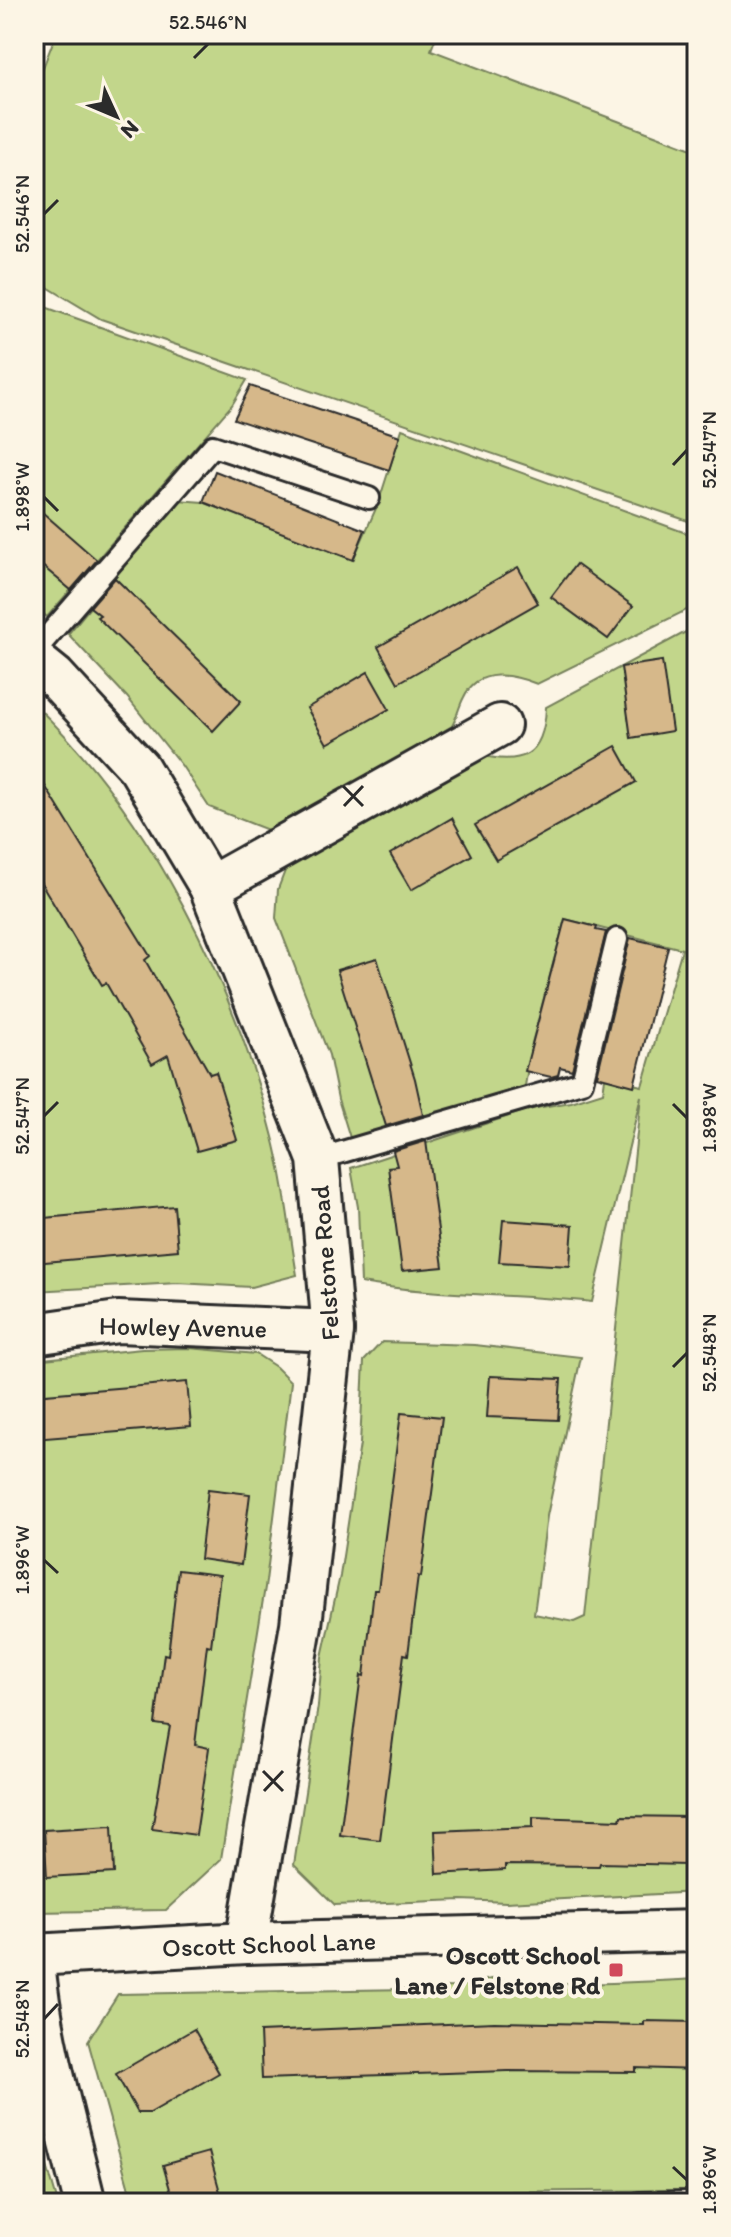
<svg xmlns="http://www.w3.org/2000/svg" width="731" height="2237" font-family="Itim,sans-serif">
  <rect width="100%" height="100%" fill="#fcf5e5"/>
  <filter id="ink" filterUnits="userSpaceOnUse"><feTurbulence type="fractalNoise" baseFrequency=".0125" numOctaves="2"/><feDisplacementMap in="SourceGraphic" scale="16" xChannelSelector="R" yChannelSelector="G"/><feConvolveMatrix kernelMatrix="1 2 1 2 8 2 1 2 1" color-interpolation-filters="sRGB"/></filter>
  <g filter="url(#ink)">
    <g fill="#c2d68b" stroke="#76805b" stroke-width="2">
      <polygon points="56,34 437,34 431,50 697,151 697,524 101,319 34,279 34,91"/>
      <polygon points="34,303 247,380 232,405 47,617 34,606"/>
      <path d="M 402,429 L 697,537 L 697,605 L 537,684 C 513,674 478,667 464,697 C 459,706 457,717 452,726 L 273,832 L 209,807 L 182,766 L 127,697 L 68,634 L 178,500 L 203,502 L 353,560 L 378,504 Z"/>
      <path d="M 697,626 L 697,1892 L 506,1902 L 462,1900 L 335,1905 L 294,1865 L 318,1706 L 322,1657 L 340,1576 L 360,1444 L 364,1361 L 382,1342 L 475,1345 L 581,1357 L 547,1516 L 534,1614 L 574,1622 L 585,1617 L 641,1096 L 592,1302 C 515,1294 438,1296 361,1283 L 358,1207 L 351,1168 L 530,1109 L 571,1102 L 603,1092 L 605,1078 L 642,1086 L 682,949 L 565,919 L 532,1043 L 525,1086 L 351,1141 L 338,1099 L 329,1055 L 276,918 L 278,889 L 290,858 L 475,754 C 521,766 544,758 546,707 Z"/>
      <path d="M 34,704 C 150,814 234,983 273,1137 C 285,1182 289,1230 297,1275 L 251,1287 L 178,1283 L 34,1291 Z"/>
      <polygon points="189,1348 256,1354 276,1367 291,1382 266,1581 221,1859 166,1910 34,1912 34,1360 142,1349"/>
      <path d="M 491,1979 C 560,1987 628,1983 697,1979 L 697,2190 L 379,2193 L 379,2203 L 133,2203 L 88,2041 L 118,1994 L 411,1989 L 453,1987 Z"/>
      <polygon points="34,2122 58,2203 34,2203"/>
    </g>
    <g fill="#d6b88a" stroke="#2b2b2b" stroke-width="2">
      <polygon points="250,386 400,436 389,470 234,419"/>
      <polygon points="215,471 365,530 353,560 203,502"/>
      <polygon points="34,505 97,560 71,590 34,559"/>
      <polygon points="576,564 633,606 608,639 551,597"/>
      <polygon points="518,567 538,603 398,683 378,647"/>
      <polygon points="115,578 241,701 213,731 97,617 100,615 90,607"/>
      <polygon points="662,661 672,731 631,738 621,667"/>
      <polygon points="368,672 389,709 327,744 307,708"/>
      <polygon points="616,746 636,782 496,860 475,825"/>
      <polygon points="34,768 150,956 145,960 210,1074 216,1072 237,1140 197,1151 168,1055 152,1064 106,983 102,985 34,871"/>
      <polygon points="452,818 472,855 411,890 390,854"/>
      <polygon points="565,919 597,927 596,930 606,932 572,1070 560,1067 558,1075 551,1077 525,1071"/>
      <polygon points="630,938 668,947 634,1086 597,1076"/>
      <polygon points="377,958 415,1079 423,1115 386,1126 337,970"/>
      <polygon points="426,1141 443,1267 402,1271 388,1167 397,1166 393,1151"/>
      <polygon points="174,1206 178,1250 34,1263 34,1219"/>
      <polygon points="503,1220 573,1225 570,1266 499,1262"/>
      <polygon points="490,1376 561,1379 558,1420 487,1417"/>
      <polygon points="187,1382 191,1426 34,1439 34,1395"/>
      <polygon points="401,1413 442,1417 421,1577 418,1576 408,1655 404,1654 380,1840 340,1835 361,1675 364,1676 374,1590 378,1590"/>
      <polygon points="208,1489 250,1494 241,1565 200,1559"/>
      <polygon points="178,1570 220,1575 211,1646 207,1645 195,1745 209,1748 196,1835 152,1829 170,1726 155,1724 164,1654 168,1655"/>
      <polygon points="621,1816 688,1817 687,1865 600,1863 599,1866 505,1865 505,1870 437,1874 435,1831 533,1827 533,1817 620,1820"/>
      <polygon points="112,1826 114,1873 47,1877 44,1830"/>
      <polygon points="644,2021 697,2022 697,2070 636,2068 636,2072 508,2071 262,2079 260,2032 494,2022 644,2025"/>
      <polygon points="194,2029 219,2073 150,2113 138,2113 116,2074"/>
      <polygon points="209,2152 223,2203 174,2203 163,2165"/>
    </g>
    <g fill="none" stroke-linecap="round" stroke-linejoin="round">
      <defs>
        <g id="lane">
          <polyline points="34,652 213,446 369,498"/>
          <polyline points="318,1159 582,1082 617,939"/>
          <polyline points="640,2203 697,2202"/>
        </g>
        <g id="street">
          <polyline points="34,660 55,677 139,768 210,887 318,1159 333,1331 301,1625 246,1943"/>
          <polyline points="210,887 500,725"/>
          <polyline points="34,1334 118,1322 333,1331"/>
          <polyline points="34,1955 246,1943 697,1931"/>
          <path d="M 34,1961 C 41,2042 66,2124 85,2203"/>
        </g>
      </defs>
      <use href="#lane" stroke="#2b2b2b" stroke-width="26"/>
      <use href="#street" stroke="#2b2b2b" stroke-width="46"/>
      <use href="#lane" stroke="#fcf5e5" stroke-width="20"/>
      <use href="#street" stroke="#fcf5e5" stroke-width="40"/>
    </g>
  </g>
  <path fill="none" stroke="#2b2b2b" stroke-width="3" d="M 194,58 L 208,44M 44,214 L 58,200M 673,465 L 687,450M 44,497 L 58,511M 343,786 L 363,806M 344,806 L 363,786M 673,1104 L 687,1118M 44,1116 L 58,1102M 673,1367 L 687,1353M 44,1560 L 58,1573M 263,1771 L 283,1791M 264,1791 L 283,1771M 44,2019 L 58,2004M 673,2167 L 687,2180"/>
  <rect fill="#d1495b" stroke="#fcf5e5" stroke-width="3" x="608" y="1962" width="16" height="16" rx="4"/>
  <g text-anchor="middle" stroke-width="8" stroke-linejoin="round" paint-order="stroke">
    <g font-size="26" fill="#2b2b2b" stroke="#fcf5e5">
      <text transform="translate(325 1263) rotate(-94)" y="9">Felstone Road</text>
      <text transform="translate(183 1327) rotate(1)" y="9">Howley Avenue</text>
      <text transform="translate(269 1944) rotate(-2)" y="9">Oscott School Lane</text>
    </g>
    <g font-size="26" font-weight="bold" fill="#2b2b2b" stroke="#fcf5e5" text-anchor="end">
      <text x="600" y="1964">Oscott School<tspan x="600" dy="30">Lane / Felstone Rd</tspan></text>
    </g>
  </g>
  <rect width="731" height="2237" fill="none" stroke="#fcf5e5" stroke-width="88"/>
  <g transform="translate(116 116) rotate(134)" stroke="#fcf5e5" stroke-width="6" paint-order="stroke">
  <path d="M0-6L14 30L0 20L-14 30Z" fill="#2b2b2b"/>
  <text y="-12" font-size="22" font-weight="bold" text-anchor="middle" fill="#2b2b2b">N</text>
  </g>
  <rect x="44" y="44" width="643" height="2149" fill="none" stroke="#2b2b2b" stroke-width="3"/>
  <g font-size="20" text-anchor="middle" fill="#2b2b2b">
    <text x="208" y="29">52.546°N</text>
    <text transform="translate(22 214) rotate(-90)" y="7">52.546°N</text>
    <text transform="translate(709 450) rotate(-90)" y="7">52.547°N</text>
    <text transform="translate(22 497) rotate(-90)" y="7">1.898°W</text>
    <text transform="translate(22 1116) rotate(-90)" y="7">52.547°N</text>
    <text transform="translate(709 1118) rotate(-90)" y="7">1.898°W</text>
    <text transform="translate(709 1353) rotate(-90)" y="7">52.548°N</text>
    <text transform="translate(22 1560) rotate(-90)" y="7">1.896°W</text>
    <text transform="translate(22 2019) rotate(-90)" y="7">52.548°N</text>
    <text transform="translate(709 2180) rotate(-90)" y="7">1.896°W</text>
  </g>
</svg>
